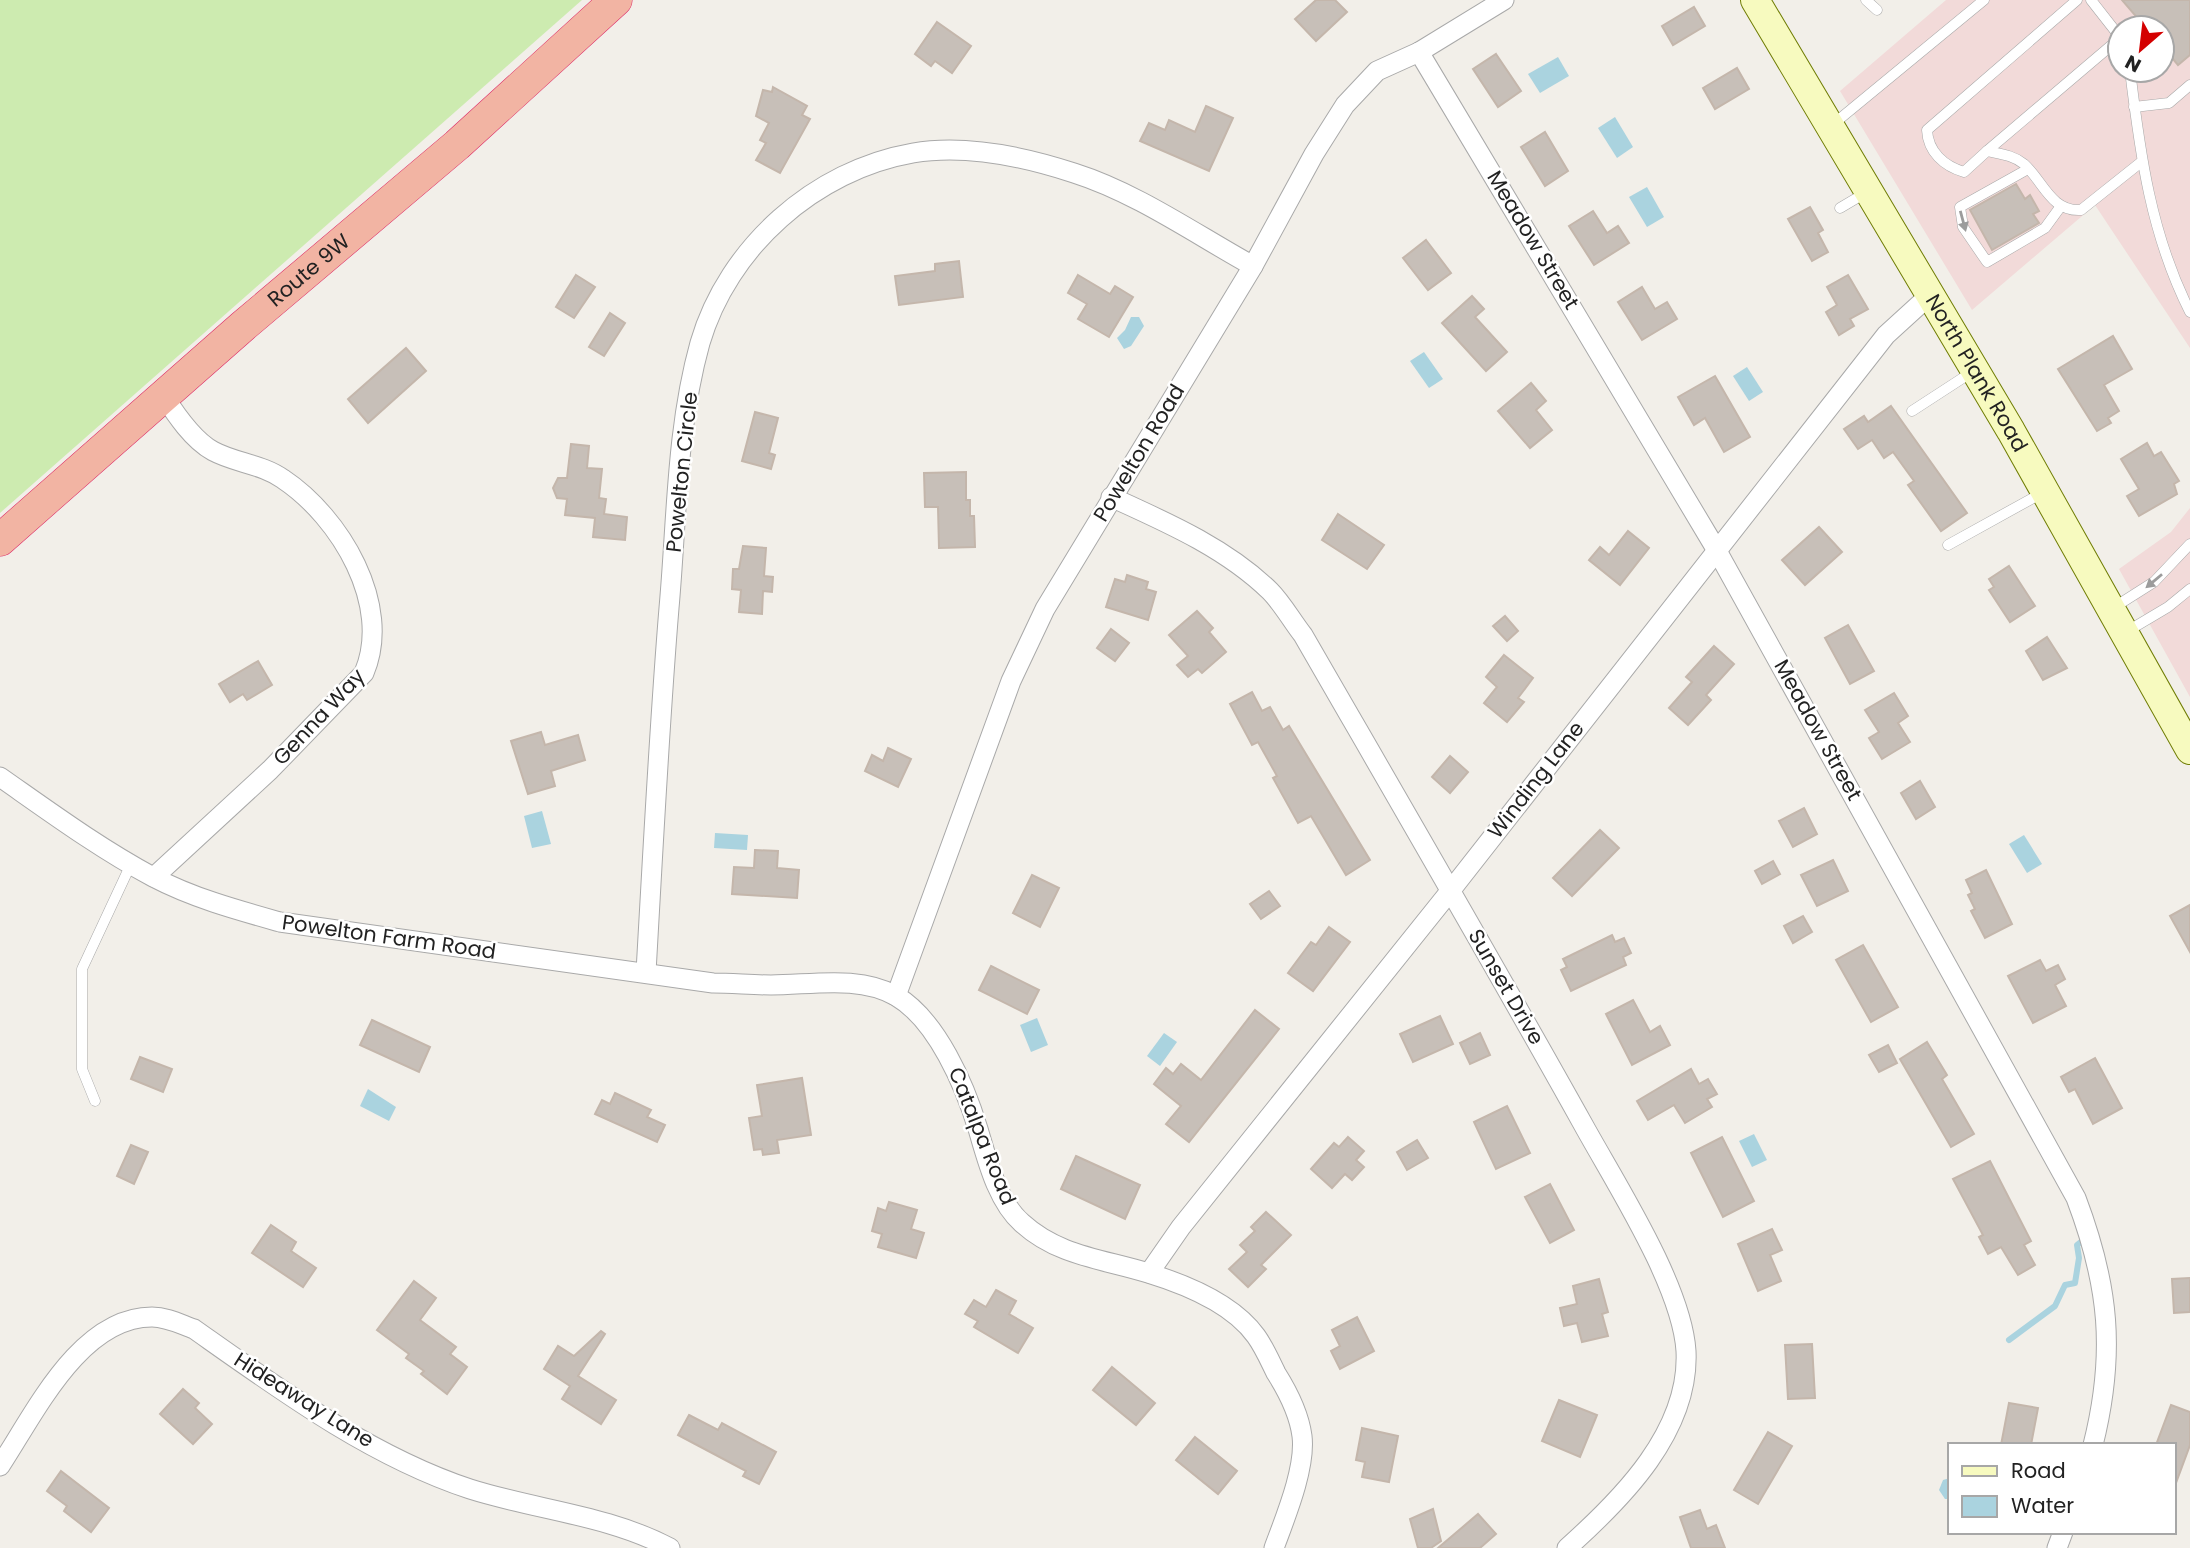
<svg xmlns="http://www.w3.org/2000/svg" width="2190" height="1548" font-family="Poppins,sans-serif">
  <rect width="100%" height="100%" fill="#f2efe9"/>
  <g fill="#f2dad9" fill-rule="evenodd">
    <path d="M 1946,0 L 2190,0 L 2190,348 L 2095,205 L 1972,310 L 1840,91 ZM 2120,28 L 2162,28 L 2162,70 L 2120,70 Z"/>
    <polygon points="2190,508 2190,697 2119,569 2171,532"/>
  </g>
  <polygon fill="#cdebb0" points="0,0 582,0 0,513"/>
  <g fill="#aad3df">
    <polygon points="1558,57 1569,76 1540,93 1528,74"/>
    <polygon points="1615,117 1633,147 1617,158 1598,128"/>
    <polygon points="1647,187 1664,217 1647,227 1629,197"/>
    <polygon points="1131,317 1139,317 1144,326 1131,346 1124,349 1117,338 1125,330"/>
    <polygon points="1424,352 1443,379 1429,388 1410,361"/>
    <polygon points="1747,367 1763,392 1749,401 1733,376"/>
    <polygon points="542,811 551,844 532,848 524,816"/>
    <polygon points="715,833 748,835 747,850 714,848"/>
    <polygon points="2024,835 2042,864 2027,873 2009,844"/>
    <polygon points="1037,1018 1048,1045 1031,1052 1020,1025"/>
    <polygon points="1164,1033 1177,1042 1160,1066 1147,1056"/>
    <polygon points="368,1089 396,1107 389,1121 360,1106"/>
    <polygon points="1754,1134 1767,1160 1752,1167 1739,1141"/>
    <polygon points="1950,1478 1950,1499 1945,1499 1939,1490 1943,1480"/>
  </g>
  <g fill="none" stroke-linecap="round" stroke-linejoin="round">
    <polyline stroke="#aad3df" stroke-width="6" points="2009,1340 2055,1306 2065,1285 2075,1283 2079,1258 2077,1245 2082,1241"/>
  </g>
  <g fill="#c7bfb8" stroke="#c4b6ab" stroke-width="2">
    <polygon points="1316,0 1335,0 1347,12 1316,41 1295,19"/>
    <polygon points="2122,0 2190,0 2190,55 2178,65 2162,46 2162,28 2146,28"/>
    <polygon points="1694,7 1705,26 1673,45 1662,26"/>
    <polygon points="937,22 971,46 952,73 935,61 931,66 915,54"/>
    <polygon points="1496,54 1521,91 1498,107 1473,69"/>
    <polygon points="1737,68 1749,89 1715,109 1703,88"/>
    <polygon points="773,87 807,106 802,115 810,119 780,173 756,160 766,143 760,140 769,123 756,116 763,90 772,92"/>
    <polygon points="1206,106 1233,118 1209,171 1140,141 1149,123 1165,130 1169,120 1195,132"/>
    <polygon points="1545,132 1568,171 1545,186 1521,147"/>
    <polygon points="2016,184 2025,199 2030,195 2039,211 2033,214 2039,223 1992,250 1970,210"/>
    <polygon points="1810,207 1823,230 1818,233 1828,252 1812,261 1788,219"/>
    <polygon points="1593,211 1607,233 1618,226 1629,243 1594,265 1569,226"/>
    <polygon points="1426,240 1451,273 1428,290 1403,258"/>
    <polygon points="959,261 963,297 899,305 895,276 935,271 935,264"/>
    <polygon points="576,275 595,287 574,318 556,307"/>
    <polygon points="1078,275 1110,294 1115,286 1133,297 1109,337 1078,319 1087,304 1068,293"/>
    <polygon points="1848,275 1868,309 1850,319 1854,326 1839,335 1826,312 1837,305 1827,287"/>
    <polygon points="1642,287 1655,309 1667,302 1677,319 1642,340 1618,302"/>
    <polygon points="1472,296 1484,309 1475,317 1507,352 1486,371 1442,323"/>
    <polygon points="610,313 625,323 604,356 589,347"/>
    <polygon points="2113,336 2132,369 2104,385 2119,411 2108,418 2111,423 2097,431 2058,369"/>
    <polygon points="406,348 426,371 368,423 348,399"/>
    <polygon points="1715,376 1750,437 1724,452 1705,418 1694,425 1678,397"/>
    <polygon points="1531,383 1546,401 1536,410 1552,430 1530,448 1498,411"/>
    <polygon points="1891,406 1967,513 1941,531 1908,485 1914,481 1893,452 1884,458 1872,440 1858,449 1844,429 1864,416 1868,422"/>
    <polygon points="755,412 778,418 769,453 775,455 771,469 742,461"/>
    <polygon points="2147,443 2154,456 2161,452 2179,481 2174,484 2177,494 2139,516 2127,496 2139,489 2121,459"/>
    <polygon points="571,444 589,446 587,468 602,469 599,498 606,499 604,514 627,517 625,540 593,537 595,518 565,515 567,499 557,498 553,488 558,478 567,478"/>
    <polygon points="966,472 966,500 970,500 970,516 974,516 975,547 939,548 938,507 925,507 924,473"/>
    <polygon points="1338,514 1384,545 1367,569 1322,540"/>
    <polygon points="1819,527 1842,552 1805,585 1782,560"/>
    <polygon points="1628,531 1649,548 1620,585 1589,560 1600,547 1609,555"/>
    <polygon points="743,546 766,548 764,576 773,577 772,592 763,591 762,614 739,612 741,590 732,589 733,569 739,569"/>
    <polygon points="2009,566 2035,606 2010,622 1989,590 1994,587 1989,579"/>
    <polygon points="1127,575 1148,582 1146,589 1156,592 1148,620 1106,607 1115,579 1125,582"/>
    <polygon points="1197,611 1213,628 1209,632 1226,652 1202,673 1198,669 1188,677 1177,665 1188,656 1169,635"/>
    <polygon points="1505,616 1518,631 1507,641 1493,626"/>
    <polygon points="1848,625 1874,671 1850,684 1825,638"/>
    <polygon points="1111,629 1129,643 1115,661 1097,648"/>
    <polygon points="2047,637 2067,668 2043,680 2026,651"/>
    <polygon points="1714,646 1734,664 1706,695 1711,700 1688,725 1669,708 1692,682 1686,677"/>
    <polygon points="1504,655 1533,678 1518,698 1524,702 1507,722 1484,703 1497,687 1486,677"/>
    <polygon points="258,661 272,685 247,700 243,694 230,702 219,684"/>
    <polygon points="1252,692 1262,711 1270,707 1283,730 1289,726 1370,860 1346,875 1311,816 1298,823 1273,778 1277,776 1258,742 1252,745 1230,704"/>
    <polygon points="1894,693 1908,716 1898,723 1910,742 1882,759 1869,738 1879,732 1865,710"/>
    <polygon points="541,732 545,745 578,735 585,760 551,771 555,786 528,794 511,741"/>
    <polygon points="888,748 911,759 898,787 865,771 872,755 883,761"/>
    <polygon points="1450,756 1468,772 1450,793 1432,777"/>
    <polygon points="1920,781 1935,807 1916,819 1901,793"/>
    <polygon points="1804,808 1817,834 1793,847 1779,821"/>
    <polygon points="1600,830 1619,848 1572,896 1553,878"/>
    <polygon points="755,850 778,851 777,868 799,870 797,898 732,894 734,867 754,868"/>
    <polygon points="1833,860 1848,891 1817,906 1801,875"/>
    <polygon points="1773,861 1780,874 1762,884 1755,871"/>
    <polygon points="1986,870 2012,924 1985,938 1971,911 1975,909 1968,895 1972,893 1966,880"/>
    <polygon points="1032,875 1059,888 1040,927 1013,913"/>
    <polygon points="1269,891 1280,906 1261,919 1250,904"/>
    <polygon points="2190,905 2190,952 2170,916"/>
    <polygon points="1803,916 1812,932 1793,943 1784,926"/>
    <polygon points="1329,927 1350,942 1313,991 1288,973 1311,942 1316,945"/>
    <polygon points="1612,935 1615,942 1624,938 1631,953 1623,957 1626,965 1571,991 1561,970 1567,967 1563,959"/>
    <polygon points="1863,945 1898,1007 1871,1022 1836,960"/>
    <polygon points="2040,960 2046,971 2058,965 2065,979 2055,985 2066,1006 2033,1023 2008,976"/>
    <polygon points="991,966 1039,990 1027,1014 979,990"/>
    <polygon points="1633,1000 1650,1032 1660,1026 1670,1045 1632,1065 1606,1014"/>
    <polygon points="1255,1010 1279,1029 1189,1142 1166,1124 1181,1106 1154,1084 1166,1068 1173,1074 1181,1064 1201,1080"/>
    <polygon points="1440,1016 1453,1044 1413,1062 1400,1034"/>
    <polygon points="372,1020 430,1047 419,1072 360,1045"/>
    <polygon points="1480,1033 1490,1055 1470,1064 1460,1043"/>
    <polygon points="1927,1042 1947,1075 1942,1079 1974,1134 1951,1147 1900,1059"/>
    <polygon points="1888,1045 1897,1063 1879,1072 1869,1055"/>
    <polygon points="140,1057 172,1069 163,1092 131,1079"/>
    <polygon points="2095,1058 2122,1108 2093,1124 2075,1089 2069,1092 2061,1077"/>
    <polygon points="1691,1069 1699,1084 1708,1079 1717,1094 1707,1099 1712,1107 1685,1123 1674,1105 1648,1120 1637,1101"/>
    <polygon points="802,1078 811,1135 777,1140 779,1153 763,1155 762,1149 754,1150 749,1118 762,1116 757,1085"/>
    <polygon points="615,1093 651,1110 647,1117 665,1125 657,1142 595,1114 602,1100 610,1104"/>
    <polygon points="1507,1106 1530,1153 1496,1169 1474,1122"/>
    <polygon points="1348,1137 1364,1151 1356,1160 1364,1167 1352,1180 1345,1174 1332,1188 1311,1169 1334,1143 1339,1147"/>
    <polygon points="1722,1137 1754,1201 1723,1217 1691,1153"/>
    <polygon points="1417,1140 1428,1158 1407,1170 1397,1152"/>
    <polygon points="131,1145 148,1152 134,1184 117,1176"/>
    <polygon points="1076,1156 1140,1185 1125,1219 1061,1189"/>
    <polygon points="1990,1161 2031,1241 2024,1245 2035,1265 2018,1275 2001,1247 1988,1254 1979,1237 1983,1235 1953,1179"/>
    <polygon points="1550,1184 1574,1230 1550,1243 1525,1197"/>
    <polygon points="889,1202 917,1210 911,1229 924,1233 916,1258 878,1247 882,1234 872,1231 878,1208 886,1211"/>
    <polygon points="1266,1212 1291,1235 1261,1265 1266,1269 1248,1287 1229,1269 1247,1252 1240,1245 1255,1231 1251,1227"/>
    <polygon points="271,1225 296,1242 291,1251 316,1268 303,1287 252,1253"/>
    <polygon points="1772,1229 1782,1250 1770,1255 1781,1281 1758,1291 1738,1244"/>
    <polygon points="2190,1278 2190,1312 2174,1313 2172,1279"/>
    <polygon points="1599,1279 1608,1312 1602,1314 1608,1336 1582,1342 1577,1323 1564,1326 1560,1308 1577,1304 1573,1286"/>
    <polygon points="414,1281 436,1298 420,1320 456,1347 450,1354 467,1367 447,1394 421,1374 424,1371 406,1358 409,1354 377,1330"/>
    <polygon points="996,1290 1016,1301 1009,1314 1033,1328 1018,1353 974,1327 978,1321 965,1314 974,1300 986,1307"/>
    <polygon points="1357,1317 1374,1351 1340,1369 1331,1351 1340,1346 1332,1330"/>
    <polygon points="601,1331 605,1334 578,1376 616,1400 601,1424 562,1399 570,1386 544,1369 558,1346 574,1356"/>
    <polygon points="1812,1344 1815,1398 1788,1399 1785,1345"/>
    <polygon points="1112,1367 1155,1403 1136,1425 1093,1390"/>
    <polygon points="183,1389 199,1403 195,1408 212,1424 193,1444 160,1414"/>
    <polygon points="1559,1400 1597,1415 1580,1457 1542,1441"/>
    <polygon points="2009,1403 2038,1408 2031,1445 2001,1445"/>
    <polygon points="2171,1405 2190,1412 2190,1445 2176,1483 2174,1445 2156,1445"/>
    <polygon points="689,1415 718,1430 722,1423 776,1452 759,1484 743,1476 746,1471 678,1435"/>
    <polygon points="1362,1428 1398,1436 1389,1482 1362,1477 1365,1462 1356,1460"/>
    <polygon points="1768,1432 1792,1446 1758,1504 1734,1490"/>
    <polygon points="1195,1437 1237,1471 1218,1494 1176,1460"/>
    <polygon points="61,1471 109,1508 91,1532 64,1511 67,1506 47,1491"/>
    <polygon points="1433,1509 1441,1541 1431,1548 1418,1548 1410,1519"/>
    <polygon points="1700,1510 1707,1529 1716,1525 1725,1548 1691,1548 1680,1517"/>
    <polygon points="1478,1514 1496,1534 1480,1548 1438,1548"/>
  </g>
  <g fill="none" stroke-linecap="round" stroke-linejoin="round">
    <defs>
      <g id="service">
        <polyline points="1866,0 1877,10"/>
        <path d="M 2077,0 L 1927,130 C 1928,152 1944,166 1964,172 L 1987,151 C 2000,154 2013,155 2024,164 C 2043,181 2051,212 2081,210 L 2140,163"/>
        <polyline points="2091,0 2120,37"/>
        <path d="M 2130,70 C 2140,154 2151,235 2190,312"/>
        <polyline points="2134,107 2169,103 2190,85"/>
        <polyline points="1831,126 1984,0"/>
        <polyline points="1987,151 2120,38"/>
        <polyline points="2028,169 1960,207 1963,227 1987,262 2045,228 2061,206"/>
        <polyline points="1840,208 1867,192"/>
        <polyline points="1912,411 1972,372"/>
        <polyline points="1948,545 2042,493"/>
        <polyline points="2113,608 2154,582 2190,544"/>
        <polyline points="2126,632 2168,607 2190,589"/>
        <polyline points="95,1101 82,1069 82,969 131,864"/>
      </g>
      <g id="minor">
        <path d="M 1419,52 L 1716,549 L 2076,1198 C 2109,1285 2116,1353 2093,1445"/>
        <path d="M 1111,497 C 1166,522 1226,548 1270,591 C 1282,603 1292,621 1303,635 C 1397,798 1492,961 1584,1126 C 1616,1184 1682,1286 1686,1351 C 1690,1431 1622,1499 1567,1548"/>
        <path d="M 0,777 C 50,812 99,848 153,877 C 193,898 237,910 280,922 L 713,983 C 732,983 752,985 771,985 C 811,985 859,975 896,996 C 937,1020 965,1086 978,1129 C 987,1159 997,1201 1022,1223 C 1058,1256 1103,1259 1148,1273 C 1184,1284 1233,1304 1256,1336 C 1264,1347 1270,1361 1276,1373 C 1288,1392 1299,1413 1302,1436 C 1306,1468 1285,1518 1274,1548"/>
        <path d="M 154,877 L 270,770 L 364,673 C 393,605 340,517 283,479 C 262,464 235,463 213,451 C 193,440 176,415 164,396"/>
        <path d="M 646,972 C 653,851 659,729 669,608 C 677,519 676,429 700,343 C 728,247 815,170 913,153 C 965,144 1025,157 1074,173 C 1137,193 1195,234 1253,266"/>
        <polyline points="896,996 1011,681 1045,609 1253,266 1314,154 1345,105 1377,71 1419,52 1504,0"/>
        <polyline points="1149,1273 1181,1227 1451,890 1886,335 1931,294"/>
        <path d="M 0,1466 C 35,1413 80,1317 152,1317 C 167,1317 180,1324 194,1329 C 279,1389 370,1456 470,1489 C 536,1510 608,1515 670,1548"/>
        <polyline points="2057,1548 2063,1532"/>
      </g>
      <g id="secondary">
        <path id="s1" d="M 1755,0 L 2011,431 L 2190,750"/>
      </g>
      <g id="trunk">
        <path id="s2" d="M 0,540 L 243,326 L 457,145 L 616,0"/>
      </g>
    </defs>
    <use href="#service" stroke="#a9a9a9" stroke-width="11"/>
    <use href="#minor" stroke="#a9a9a9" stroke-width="21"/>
    <use href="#secondary" stroke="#707d05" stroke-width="30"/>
    <use href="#trunk" stroke="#dc2a67" stroke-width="33"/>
    <use href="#service" stroke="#fff" stroke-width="10"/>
    <use href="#minor" stroke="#fff" stroke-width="19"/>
    <use href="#secondary" stroke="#f7fabf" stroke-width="28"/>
    <use href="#trunk" stroke="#f2b4a3" stroke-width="32"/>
  </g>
  <defs><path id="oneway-solid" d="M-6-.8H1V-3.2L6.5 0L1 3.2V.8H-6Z" transform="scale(1.75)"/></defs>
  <g fill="#9c9c9c">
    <use href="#oneway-solid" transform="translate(1963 221) rotate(75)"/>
    <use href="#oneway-solid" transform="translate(2154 581) rotate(140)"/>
  </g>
  <g text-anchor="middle" stroke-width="5" stroke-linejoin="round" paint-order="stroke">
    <g font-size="21" fill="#222" stroke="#fff">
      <text transform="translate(1533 240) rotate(59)" y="7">Meadow Street</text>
      <text dy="7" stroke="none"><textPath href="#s2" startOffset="410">Route 9W</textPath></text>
      <text dy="7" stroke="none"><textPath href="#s1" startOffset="434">North Plank Road</textPath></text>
      <text transform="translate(1139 453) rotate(-59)" y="7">Powelton Road</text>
      <text transform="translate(682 472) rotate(-84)" y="7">Powelton Circle</text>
      <text transform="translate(319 717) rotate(-47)" y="7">Genna Way</text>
      <text transform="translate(1818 730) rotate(61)" y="7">Meadow Street</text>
      <text transform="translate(1536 780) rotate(-52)" y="7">Winding Lane</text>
      <text transform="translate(389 937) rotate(8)" y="7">Powelton Farm Road</text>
      <text transform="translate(1506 987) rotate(60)" y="7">Sunset Drive</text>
      <text transform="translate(982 1136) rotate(68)" y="7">Catalpa Road</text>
      <text transform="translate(304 1400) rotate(32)" y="7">Hideaway Lane</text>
    </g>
  </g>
  <rect x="1948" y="1443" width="228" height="91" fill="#ffffff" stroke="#a7a7a7" stroke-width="2"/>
  <rect x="1962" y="1466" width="35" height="10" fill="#f7fabf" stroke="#a7a7a7" stroke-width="2"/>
  <text x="2011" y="1478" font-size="21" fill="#222222">Road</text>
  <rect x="1962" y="1496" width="35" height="21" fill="#aad3df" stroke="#a7a7a7" stroke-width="2"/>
  <text x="2011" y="1513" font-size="21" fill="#222222">Water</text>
  <g transform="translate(2141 49) rotate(208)"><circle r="33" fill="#ffffff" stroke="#a7a7a7" stroke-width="2"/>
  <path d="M0-5L12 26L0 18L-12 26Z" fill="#d40000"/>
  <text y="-10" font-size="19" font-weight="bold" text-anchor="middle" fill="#222222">N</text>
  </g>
</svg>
